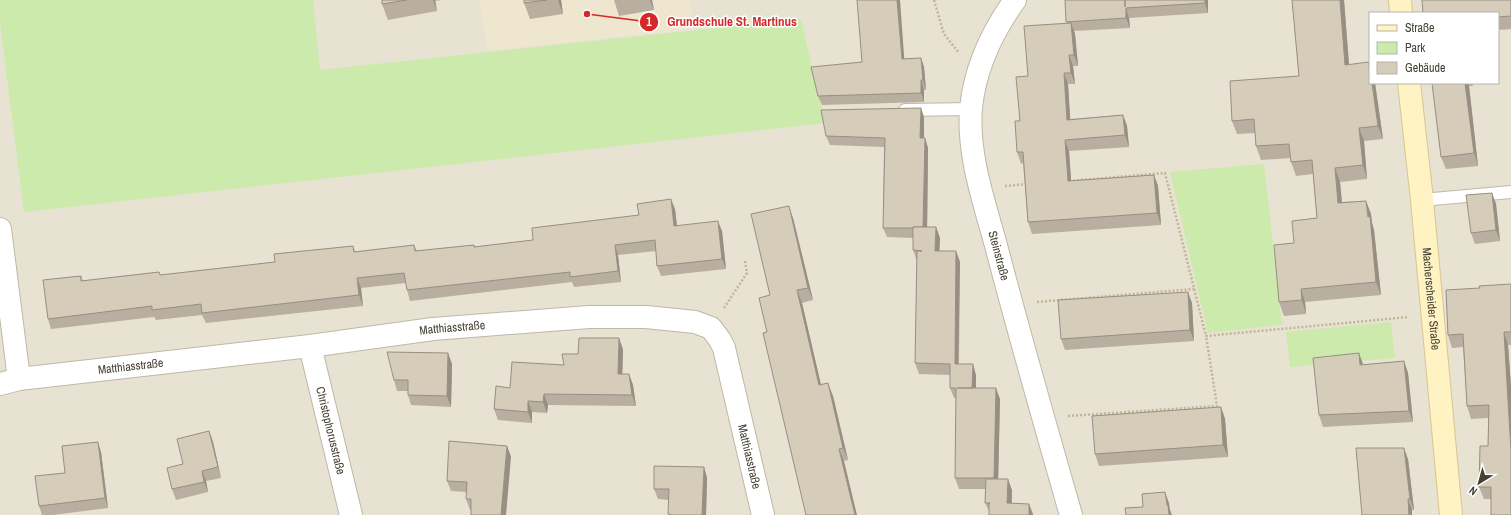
<svg xmlns="http://www.w3.org/2000/svg" width="1511" height="515" font-family="'Archivo Narrow',sans-serif">
  <rect width="100%" height="100%" fill="#f3f0e5"/>
  <path fill="#e8e2d2" fill-rule="evenodd" d="M 0,0 L 1511,0 L 1511,515 L 0,515 ZM 1370,13 L 1498,13 L 1498,83 L 1370,83 Z"/>
  <polygon fill="#eee6ce" points="479,0 689,0 695,29 487,51"/>
  <g fill="#cbeaab">
    <polygon points="0,0 313,0 320,70 801,19 825,123 24,212 0,22"/>
    <polygon points="1264,164 1282,325 1208,333 1170,172"/>
    <polygon points="1391,322 1395,358 1290,367 1286,332"/>
  </g>
  <g fill="none" stroke-linecap="round" stroke-linejoin="round">
    <defs>
      <g id="lane">
        <polyline points="905,110 971,109"/>
        <polyline points="1422,200 1511,192"/>
      </g>
      <g id="street">
        <path id="s1" d="M 1015,0 C 992,32 975,68 971,108 C 967,157 986,207 998,253 C 1021,341 1046,428 1071,515"/>
        <polyline points="0,229 19,379"/>
        <path id="s2" d="M 310,346 L 351,515"/>
        <path id="s3" d="M 0,384 L 19,379 L 310,346 L 433,329 L 589,317 L 646,317 L 695,322 L 711,328 L 720,340 L 724,348 L 763,515"/>
      </g>
      <g id="secondary">
        <polyline points="1400,0 1401,13"/>
        <path id="s4" d="M 1409,83 L 1422,200 L 1451,515"/>
      </g>
    </defs>
    <use href="#lane" stroke="#bfb8a7" stroke-width="14"/>
    <use href="#street" stroke="#bfb8a7" stroke-width="24"/>
    <use href="#secondary" stroke="#d6c692" stroke-width="24"/>
    <g stroke="#c2b597" stroke-width="2.5" stroke-dasharray="2 2" stroke-linecap="butt">
      <polyline points="934,0 944,34 959,53"/>
      <polyline points="1069,181 1165,173 1206,336"/>
      <polyline points="1005,186 1028,184"/>
      <polyline points="1037,302 1194,289"/>
      <polyline points="724,308 747,273 745,261"/>
      <polyline points="1068,416 1217,406 1206,336 1409,317"/>
    </g>
    <use href="#lane" stroke="#fff" stroke-width="12"/>
    <use href="#street" stroke="#fff" stroke-width="22"/>
    <use href="#secondary" stroke="#fff3c3" stroke-width="22"/>
  </g>
  <g fill="#b8afa0">
    <polygon points="382,0 442,0 435,1 437,11 388,20 382,4"/>
    <polygon points="524,0 561,0 563,14 530,19 524,3"/>
    <polygon points="614,0 652,0 654,10 619,16"/>
    <polygon points="1065,0 1208,0 1208,13 1129,18 1130,28 1074,31 1075,34 1078,66 1073,66 1075,84 1068,84 1070,119 1123,115 1127,126 1129,147 1069,151 1071,181 1154,175 1158,186 1161,225 1032,234 1028,222 1023,163 1021,164 1017,152 1020,121 1028,76 1067,23"/>
    <polygon points="1292,0 1344,0 1349,64 1370,83 1375,83 1383,139 1364,141 1367,179 1340,182 1342,202 1366,201 1371,214 1372,223 1374,230 1381,295 1305,302 1306,314 1284,316 1279,302 1294,243 1317,218 1313,174 1296,176 1291,162 1291,158 1261,160 1256,146 1255,133 1237,134 1232,121 1299,76"/>
    <polygon points="1511,0 1511,29 1498,30 1498,13"/>
    <polygon points="921,58 924,67 926,90 924,90 924,102 822,105 818,96 904,59"/>
    <polygon points="1432,83 1472,83 1473,86 1469,86 1478,166 1446,169 1441,157"/>
    <polygon points="924,117 924,138 925,138 928,148 927,227 936,227 940,238 939,251 956,251 960,262 959,364 976,375 976,388 1000,399 998,479 1012,490 1012,503 1033,514 989,511 985,503 986,489 959,489 955,478 956,398 954,398 950,388 950,375 919,374 915,363 917,261 913,250 913,238 887,237 883,228 884,147 830,145 826,136"/>
    <polygon points="1492,193 1496,204 1500,241 1475,244 1471,233"/>
    <polygon points="675,209 677,225 722,231 726,269 661,276 657,266 656,251 618,255 621,282 574,287 572,282 410,301 407,290 406,283 361,288 363,306 206,323 202,315 156,320 154,317 51,329 48,319 81,276 83,281 159,272 160,275 275,262 353,246 355,252 414,245 417,251 474,245 475,247 533,240 639,215"/>
    <polygon points="793,218 813,300 802,303 821,385 833,396 848,460 844,461 767,332 770,295"/>
    <polygon points="1511,284 1511,345 1508,345 1511,387 1511,515 1491,499 1484,499 1479,487 1488,446 1488,418 1471,419 1467,406 1463,347 1452,348 1448,335 1480,288"/>
    <polygon points="1192,303 1194,341 1065,350 1061,339"/>
    <polygon points="623,349 622,374 629,374 633,385 636,406 548,405 547,413 532,412 532,423 498,420 494,409 510,388 564,365 578,354"/>
    <polygon points="448,353 452,364 451,407 411,405 408,395 408,391 397,391 394,380"/>
    <polygon points="1404,361 1408,373 1413,422 1323,427 1319,415 1363,365"/>
    <polygon points="1221,407 1225,419 1228,457 1099,466 1095,454"/>
    <polygon points="209,431 213,442 221,478 206,481 208,492 176,500 172,489 183,464"/>
    <polygon points="507,446 511,457 471,510 470,510 466,499 467,492 451,491 447,481"/>
    <polygon points="101,452 108,508 53,515 42,515 39,506 65,473"/>
    <polygon points="1408,459 1414,510 1412,510 1412,515 1362,515"/>
    <polygon points="704,467 707,478 706,515 669,515 669,500 658,499 654,489"/>
  </g>
  <g fill="#968f82">
    <polygon points="433,0 435,0 437,11"/>
    <polygon points="558,0 561,0 563,14"/>
    <polygon points="650,0 652,0 654,10"/>
    <polygon points="897,0 900,0 905,69 902,59"/>
    <polygon points="1205,0 1208,0 1208,13 1205,3"/>
    <polygon points="1340,0 1344,0 1350,78 1345,65"/>
    <polygon points="1126,8 1129,18 1130,28 1126,18"/>
    <polygon points="1071,23 1075,34 1078,66 1074,55"/>
    <polygon points="1069,55 1073,66 1075,84 1071,73"/>
    <polygon points="921,58 924,67 926,90 923,80"/>
    <polygon points="1064,73 1068,84 1071,131 1067,120"/>
    <polygon points="921,80 924,90 924,102 921,93"/>
    <polygon points="1372,83 1375,83 1383,139 1378,126"/>
    <polygon points="1465,83 1468,83 1469,86 1478,166 1474,153"/>
    <polygon points="921,108 924,117 924,148 920,138"/>
    <polygon points="1123,115 1127,126 1129,147 1125,135"/>
    <polygon points="1359,128 1364,141 1367,179 1363,165"/>
    <polygon points="925,138 928,148 927,238 923,228"/>
    <polygon points="1065,140 1069,151 1072,193 1068,181"/>
    <polygon points="1335,168 1340,182 1343,216 1338,203"/>
    <polygon points="1154,175 1158,186 1161,225 1157,213"/>
    <polygon points="1492,193 1496,204 1500,241 1496,230"/>
    <polygon points="671,199 675,209 678,236 674,226"/>
    <polygon points="1366,201 1371,214 1372,223 1374,230 1381,295 1376,282"/>
    <polygon points="789,206 793,218 813,300 808,288"/>
    <polygon points="718,221 722,231 726,269 722,259"/>
    <polygon points="936,227 940,238 939,262 935,251"/>
    <polygon points="615,245 618,255 621,282 618,271"/>
    <polygon points="956,251 960,262 958,375 955,364"/>
    <polygon points="357,278 361,288 363,306 359,295"/>
    <polygon points="1301,289 1305,302 1306,314 1302,300"/>
    <polygon points="797,290 802,303 824,398 819,385"/>
    <polygon points="1188,292 1192,303 1194,341 1190,330"/>
    <polygon points="1504,332 1508,345 1511,387 1511,451"/>
    <polygon points="619,338 623,349 622,385 618,374"/>
    <polygon points="448,353 452,364 451,407 447,396"/>
    <polygon points="1359,353 1363,364 1360,365"/>
    <polygon points="1404,361 1408,373 1413,422 1409,411"/>
    <polygon points="973,364 976,375 976,398 972,388"/>
    <polygon points="629,374 633,385 636,406 632,395"/>
    <polygon points="828,383 833,396 848,460 843,448"/>
    <polygon points="996,388 1000,399 998,489 994,478"/>
    <polygon points="544,394 548,405 547,413 543,402"/>
    <polygon points="528,401 532,412 532,423 528,412"/>
    <polygon points="1221,407 1225,419 1228,457 1223,445"/>
    <polygon points="209,431 213,442 221,478 218,467"/>
    <polygon points="98,442 101,452 108,508 105,498"/>
    <polygon points="507,446 511,457 506,515 501,515"/>
    <polygon points="1404,448 1408,459 1414,510 1410,499"/>
    <polygon points="839,449 844,461 857,515 855,515"/>
    <polygon points="704,467 707,478 706,515 702,515"/>
    <polygon points="202,471 206,481 208,492 204,482"/>
    <polygon points="1008,479 1012,490 1011,514 1007,503"/>
    <polygon points="1165,492 1169,503 1170,510 1172,515 1169,515 1167,505"/>
    <polygon points="1408,499 1412,510 1412,515 1409,515"/>
    <polygon points="1029,504 1033,514 1033,515 1029,515"/>
  </g>
  <g fill="#d6ccba" stroke="#968f82">
    <polygon points="382,0 407,0 382,4"/>
    <polygon points="524,0 547,0 524,3"/>
    <polygon points="857,0 897,0 902,59 921,58 923,80 921,80 921,93 818,96 811,67 862,62"/>
    <polygon points="1065,0 1125,0 1125,7 1125,0 1205,0 1205,3 1126,8 1126,18 1066,22"/>
    <polygon points="1292,0 1340,0 1345,65 1369,62 1370,83 1372,83 1378,126 1359,128 1363,165 1335,168 1338,203 1366,201 1368,217 1370,216 1376,282 1301,289 1302,300 1279,302 1274,245 1294,243 1292,221 1317,218 1312,160 1291,162 1289,144 1256,146 1254,119 1232,121 1230,81 1299,76"/>
    <polygon points="1422,0 1511,0 1511,16 1498,17 1498,13 1423,13"/>
    <polygon points="1071,23 1074,55 1069,55 1071,73 1064,73 1067,120 1123,115 1125,135 1065,140 1068,181 1154,175 1157,213 1028,222 1023,152 1017,152 1015,121 1020,121 1016,77 1028,76 1024,26"/>
    <polygon points="1432,83 1465,83 1474,153 1441,157"/>
    <polygon points="921,108 920,138 925,138 923,227 913,227 913,228 883,228 885,138 826,136 821,110"/>
    <polygon points="1492,193 1496,230 1471,233 1466,195"/>
    <polygon points="671,199 674,226 718,221 722,259 657,266 655,240 615,245 618,271 570,277 570,272 407,290 404,273 357,278 359,295 202,313 201,304 152,310 152,306 48,319 43,280 81,276 81,281 159,272 160,275 275,262 274,254 353,246 354,252 414,245 415,251 474,245 474,247 533,240 532,228 639,215 637,204"/>
    <polygon points="789,206 808,288 797,290 819,385 828,383 843,448 839,449 855,515 806,515 763,333 767,332 759,298 770,295 751,214"/>
    <polygon points="913,227 936,227 935,251 956,251 955,364 973,364 972,388 957,388 996,388 994,478 955,478 956,388 950,388 950,364 915,363 917,251 922,251 913,250"/>
    <polygon points="1511,284 1511,332 1504,332 1511,451 1511,515 1491,515 1491,487 1479,487 1480,446 1488,446 1489,405 1467,406 1463,334 1448,335 1446,290 1480,288 1479,286"/>
    <polygon points="1188,292 1190,330 1061,339 1058,300"/>
    <polygon points="579,338 619,338 618,374 629,374 632,395 544,394 543,402 528,401 528,412 494,409 496,386 510,388 512,362 564,365 562,354 578,354"/>
    <polygon points="387,352 448,353 447,396 408,395 408,380 394,380"/>
    <polygon points="1359,353 1360,365 1404,361 1409,411 1319,415 1313,358"/>
    <polygon points="1221,407 1223,445 1095,454 1092,416"/>
    <polygon points="209,431 218,467 202,471 204,482 172,489 167,468 183,464 177,439"/>
    <polygon points="449,441 507,446 501,515 471,515 471,499 466,499 467,482 447,481"/>
    <polygon points="98,442 105,498 39,506 35,476 65,473 62,446"/>
    <polygon points="1356,448 1404,448 1410,499 1408,499 1409,515 1362,515"/>
    <polygon points="654,466 704,467 702,515 670,515 670,514 668,514 669,489 654,489"/>
    <polygon points="986,479 1008,479 1007,503 1029,504 1029,515 989,515 989,503 990,503 985,503"/>
    <polygon points="1165,492 1167,505 1168,505 1169,515 1126,515 1125,508 1143,507 1142,494"/>
  </g>
  <g text-anchor="middle" stroke-width="3" stroke-linejoin="round" paint-order="stroke">
    <g font-size="12" fill="#464034" stroke="#fff">
      <text dy="4" stroke="none"><textPath href="#s1" startOffset="269">Steinstraße</textPath></text>
      <text dy="4" stroke="none"><textPath href="#s4" startOffset="217">Macherscheider Straße</textPath></text>
      <text dy="4" stroke="none"><textPath href="#s3" startOffset="456">Matthiasstraße</textPath></text>
      <text dy="4" stroke="none"><textPath href="#s3" startOffset="132">Matthiasstraße</textPath></text>
      <text dy="4" stroke="none"><textPath href="#s2" startOffset="87">Christophorusstraße</textPath></text>
      <text dy="4" stroke="none"><textPath href="#s3" startOffset="852">Matthiasstraße</textPath></text>
    </g>
  </g>
  <path fill="none" stroke="#d62828" stroke-width="1.5" d="M587 14L649 22"/>
  <g fill="#d62828" stroke="#fff" stroke-width="1.5">
    <circle cx="587" cy="14" r="4"/>
    <circle cx="649" cy="22" r="10"/>
  </g>
  <g font-size="12" text-anchor="middle" font-weight="bold" fill="#fff">
    <text x="649" y="26">1</text>
  </g>
  <g font-size="13" text-anchor="middle" font-weight="bold" fill="#d62828" stroke="#fff" stroke-width="3" stroke-linejoin="round" paint-order="stroke">
    <text x="732" y="26">Grundschule St. Martinus</text>
  </g>
  <rect x="1369" y="12" width="130" height="72" fill="#ffffff" stroke="#b5b3ae"/>
  <rect x="1377" y="25" width="20" height="6" fill="#fff3c3" stroke="#b5b3ae"/>
  <text x="1405" y="32" font-size="12" fill="#464034">Straße</text>
  <rect x="1377" y="42" width="20" height="12" fill="#cbeaab" stroke="#b5b3ae"/>
  <text x="1405" y="52" font-size="12" fill="#464034">Park</text>
  <rect x="1377" y="62" width="20" height="12" fill="#d6ccba" stroke="#b5b3ae"/>
  <text x="1405" y="72" font-size="12" fill="#464034">Gebäude</text>
  <g transform="translate(1479 483) rotate(217)" stroke="#ffffff" stroke-width="3" paint-order="stroke">
  <path d="M0-3L7 15L0 10L-7 15Z" fill="#464034"/>
  <text y="-6" font-size="11" font-weight="bold" text-anchor="middle" fill="#464034">N</text>
  </g>
</svg>
